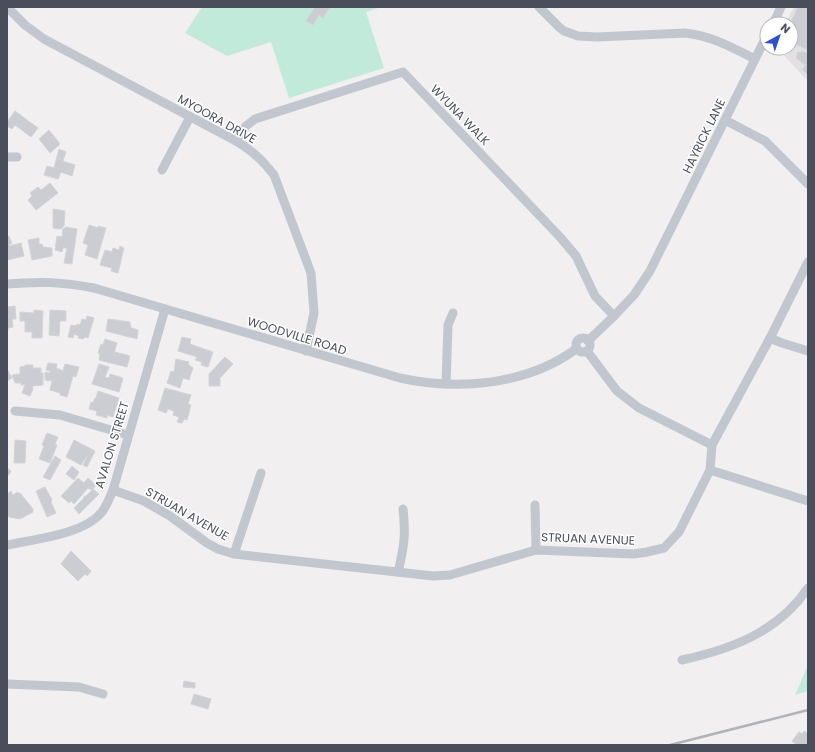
<svg xmlns="http://www.w3.org/2000/svg" width="815" height="752" font-family="Poppins,sans-serif">
  <rect width="100%" height="100%" fill="#f1efef"/>
  <polygon fill="#e2e0e0" points="794,7 808,7 808,81 777,48 791,48 791,24 785,24"/>
  <g fill="#c2eada">
    <polygon points="202,7 381,7 366,12 384,68 289,98 271,42 227,56 185,33"/>
    <polygon points="808,665 808,691 795,695"/>
  </g>
  <g fill="#cccdd3" stroke="#d3d4d9">
    <polygon points="315,7 330,7 323,18 319,15 313,25 306,21"/>
    <polygon points="798,7 808,7 808,50 791,42 791,24 790,24"/>
    <polygon points="802,51 808,54 808,75 802,69 806,65 796,58 798,52 802,53"/>
    <polygon points="15,111 38,128 31,137 15,125 12,129 7,126 7,122"/>
    <polygon points="49,130 60,144 50,153 39,139"/>
    <polygon points="59,149 66,152 63,161 75,165 72,176 61,172 58,179 44,175 47,166 54,168"/>
    <polygon points="50,183 58,193 36,210 28,200 32,196 30,193 38,187 41,190"/>
    <polygon points="53,209 65,211 64,226 61,229 53,228"/>
    <polygon points="89,225 98,228 98,226 106,228 97,259 85,255 88,245 83,243"/>
    <polygon points="66,227 77,229 72,264 64,263 67,248 63,248 62,252 55,250 57,236 62,237 63,229"/>
    <polygon points="9,236 12,244 9,244 10,246 21,243 24,256 7,260 7,237"/>
    <polygon points="39,238 39,244 42,244 43,247 52,248 52,256 32,260 28,240"/>
    <polygon points="120,246 124,248 118,273 111,271 112,268 100,265 105,250 112,252 113,248 119,250"/>
    <polygon points="15,306 16,319 12,319 13,327 8,328 7,336 7,307"/>
    <polygon points="34,310 43,311 42,338 32,338 32,332 25,332 25,321 20,321 20,312 34,313"/>
    <polygon points="50,310 66,311 66,321 60,321 59,336 49,335"/>
    <polygon points="87,316 94,318 88,338 85,337 83,339 78,338 79,336 74,334 73,338 68,337 71,325 76,326 77,324 80,325 82,319 86,320"/>
    <polygon points="108,319 130,322 131,328 138,330 137,339 106,331"/>
    <polygon points="182,337 191,339 190,344 213,352 208,367 201,365 202,362 195,360 197,357 178,351"/>
    <polygon points="105,339 117,343 114,353 115,352 130,356 127,367 99,360 100,354 98,353 101,344 103,345"/>
    <polygon points="225,357 233,364 220,378 220,386 209,386 209,374"/>
    <polygon points="176,359 189,362 188,364 193,368 189,380 183,378 180,388 167,383 171,371 174,372"/>
    <polygon points="48,363 57,364 56,368 64,371 63,370 65,364 79,367 76,377 73,376 67,397 60,395 60,393 50,390 52,381 45,380 45,372 50,373 50,371 46,370"/>
    <polygon points="99,364 109,367 105,377 109,378 110,374 123,378 119,392 92,384"/>
    <polygon points="25,365 33,365 33,368 41,368 41,373 43,373 43,385 32,386 33,389 30,396 22,393 25,385 21,385 21,383 15,383 12,375 20,374 20,367 25,366"/>
    <polygon points="7,369 12,378 7,381"/>
    <polygon points="165,388 191,395 188,404 191,405 187,420 184,419 182,423 177,422 179,417 173,415 174,411 168,409 166,413 158,410"/>
    <polygon points="98,391 119,398 113,417 107,415 107,418 96,415 97,412 96,411 89,409 91,402 93,403 95,398 96,398"/>
    <polygon points="47,433 58,437 55,444 57,445 50,463 39,459 44,446 42,445"/>
    <polygon points="15,440 26,441 25,463 14,463"/>
    <polygon points="74,440 95,451 87,467 83,465 87,457 86,457 81,465 66,457"/>
    <polygon points="55,456 61,460 50,480 43,477"/>
    <polygon points="72,466 79,472 74,480 66,474"/>
    <polygon points="7,468 11,471 9,475 7,474"/>
    <polygon points="78,478 84,483 88,478 96,485 92,490 88,488 74,504 71,501 69,503 61,496"/>
    <polygon points="45,487 52,500 51,502 56,513 47,517 36,491"/>
    <polygon points="93,489 99,494 79,514 74,508 84,498 84,496 86,496"/>
    <polygon points="11,491 13,495 17,492 18,493 20,493 33,509 33,512 20,519 9,517 7,514 7,494"/>
    <polygon points="71,551 91,571 87,576 85,574 78,581 61,564"/>
    <polygon points="184,681 195,683 195,688 183,687"/>
    <polygon points="194,694 211,699 208,709 191,704"/>
    <polygon points="804,731 807,733 808,732 808,744 807,745 801,744 797,745 792,741 799,732 802,734"/>
  </g>
  <g fill="none" stroke-linecap="round" stroke-linejoin="round">
    <g stroke="#c1c6cf" stroke-width="9">
      <path d="M 7,7 L 25,25 L 44,39 L 236,141 C 253,151 262,160 274,175 L 311,273 L 314,313 L 306,351"/>
      <path d="M 539,7 L 559,27 L 564,31 L 578,36 L 597,37 L 685,33 C 712,36 731,47 755,59"/>
      <polyline points="773,24 781,7"/>
      <polyline points="725,120 765,141 808,184"/>
      <polyline points="236,141 246,126 255,119 403,72 560,237 576,256 595,296 614,316"/>
      <polyline points="7,157 17,157"/>
      <polyline points="162,170 190,117"/>
      <path d="M 7,284 C 40,281 62,282 94,288 L 400,378 C 458,391 527,385 576,349"/>
      <circle cx="583" cy="345" r="7"/>
      <polyline points="770,338 782,343 808,351"/>
      <polyline points="588,341 614,316 634,295 650,271 767,35"/>
      <polyline points="587,351 617,391 639,408 712,445"/>
      <polyline points="446,384 448,325 453,313"/>
      <polyline points="15,411 60,415 128,435"/>
      <polyline points="710,470 808,501"/>
      <polyline points="113,490 144,501 170,516 207,543 218,549 234,554 433,576 450,575 536,550 634,554 647,552 664,548 679,532 710,470 712,445 770,338 808,262"/>
      <polyline points="535,505 536,550"/>
      <path d="M 7,545 C 35,539 83,535 102,512 C 107,505 110,497 113,490 L 165,309"/>
      <polyline points="234,554 261,473"/>
      <path d="M 398,572 C 404,547 406,535 403,509"/>
      <path d="M 682,660 C 732,649 778,632 808,588"/>
      <polyline points="7,684 79,687 103,694"/>
    </g>
    <polyline stroke="#b1b3b8" stroke-width="2.5" points="670,745 808,710"/>
  </g>
  <g text-anchor="middle" stroke-width="3" stroke-linejoin="round" paint-order="stroke">
    <g font-size="12" fill="#494e5a" stroke="#fff">
      <text transform="translate(460 115) rotate(46)" y="4">WYUNA WALK</text>
      <text transform="translate(217 119) rotate(29)" y="4">MYOORA DRIVE</text>
      <text transform="translate(704 136) rotate(-64)" y="4">HAYRICK LANE</text>
      <text transform="translate(297 336) rotate(17)" y="4">WOODVILLE ROAD</text>
      <text transform="translate(112 445) rotate(-73)" y="4">AVALON STREET</text>
      <text transform="translate(187 514) rotate(30)" y="4">STRUAN AVENUE</text>
      <text transform="translate(588 539) rotate(2)" y="4">STRUAN AVENUE</text>
    </g>
  </g>
  <rect width="815" height="752" fill="none" stroke="#494e5a" stroke-width="16"/>
  <g transform="translate(779 36) rotate(40)"><circle r="19" fill="#ffffff" stroke="#b6b8bd"/>
  <path d="M0-3L7 15L0 10L-7 15Z" fill="#2c50ce"/>
  <text y="-6" font-size="11" font-weight="bold" text-anchor="middle" fill="#494e5a">N</text>
  </g>
</svg>
